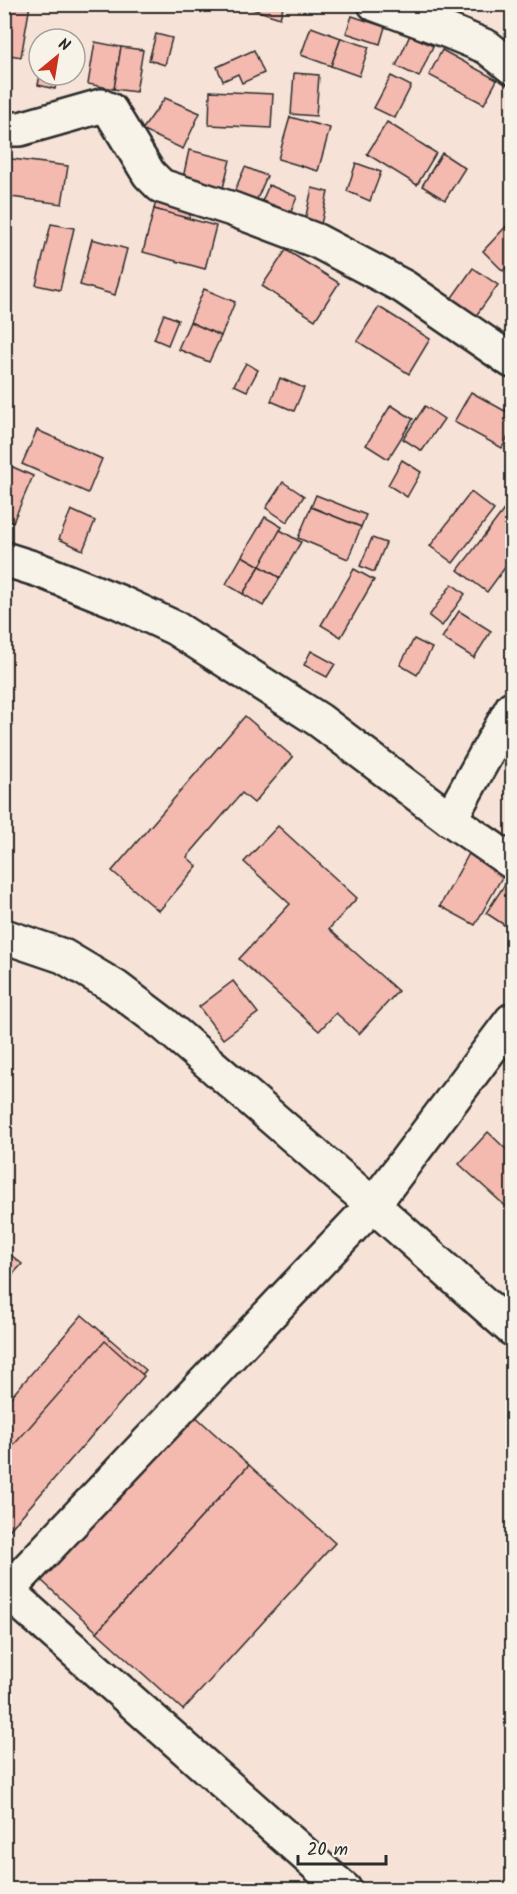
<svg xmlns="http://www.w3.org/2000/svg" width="517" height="1894" font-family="Kalam,sans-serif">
  <rect width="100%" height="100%" fill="#f6e2d7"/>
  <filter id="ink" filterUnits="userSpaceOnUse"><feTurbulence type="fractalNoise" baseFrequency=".0167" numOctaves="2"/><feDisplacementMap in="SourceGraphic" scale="12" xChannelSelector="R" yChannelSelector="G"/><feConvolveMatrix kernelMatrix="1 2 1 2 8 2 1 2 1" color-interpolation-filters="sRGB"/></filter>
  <g filter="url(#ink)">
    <g fill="#f4b9af" stroke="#2b2b2b" stroke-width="1.5">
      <polygon points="4,4 30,5 21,57 4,54"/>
      <polygon points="194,4 217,4 215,12"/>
      <polygon points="247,4 284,4 280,18 246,7"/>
      <polygon points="422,4 446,4 443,13"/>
      <polygon points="352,16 385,27 380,44 346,33"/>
      <polygon points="311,27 341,38 331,66 301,55"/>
      <polygon points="156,34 172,38 165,65 149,60"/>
      <polygon points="410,35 433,46 419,77 396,66"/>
      <polygon points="341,38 369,47 359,76 331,66"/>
      <polygon points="95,42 121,47 114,89 88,84"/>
      <polygon points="121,47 143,50 136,92 114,89"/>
      <polygon points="254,50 264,73 242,83 238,74 223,81 217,67"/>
      <polygon points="442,50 497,80 484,104 429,75"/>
      <polygon points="294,73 319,75 316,116 291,114"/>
      <polygon points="40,75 58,75 55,89 38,85"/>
      <polygon points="391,76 411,86 395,118 374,108"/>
      <polygon points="210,91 273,94 271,128 209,125"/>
      <polygon points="165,98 200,113 183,149 142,130"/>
      <polygon points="290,117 330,128 318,171 278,159"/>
      <polygon points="387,122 436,153 417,185 367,154"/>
      <polygon points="189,150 230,160 223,188 183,178"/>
      <polygon points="442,153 465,168 445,200 422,186"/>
      <polygon points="4,158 68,166 62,204 4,196"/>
      <polygon points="356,163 381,172 370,201 347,191"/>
      <polygon points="245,167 267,176 254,206 232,197"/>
      <polygon points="269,185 297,197 288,219 260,206"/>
      <polygon points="312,188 328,192 320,229 304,225"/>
      <polygon points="158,194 193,203 189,219 154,209"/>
      <polygon points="154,209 216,226 205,269 143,252"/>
      <polygon points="512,220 512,262 503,271 483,251"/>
      <polygon points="51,224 74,228 60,290 36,285"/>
      <polygon points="92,239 127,249 115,295 80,285"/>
      <polygon points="286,250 339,283 315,320 262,286"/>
      <polygon points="473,268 498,285 473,320 448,303"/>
      <polygon points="204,289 235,302 221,336 190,322"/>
      <polygon points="379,307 430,339 409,374 357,341"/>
      <polygon points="164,314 178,320 168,345 154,339"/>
      <polygon points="190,322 221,336 209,362 178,349"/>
      <polygon points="246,363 258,370 247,391 234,385"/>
      <polygon points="280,378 304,388 294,411 271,401"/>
      <polygon points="471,392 512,415 512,429 502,448 454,422"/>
      <polygon points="512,396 512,414 505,410"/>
      <polygon points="391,405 413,419 388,459 366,445"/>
      <polygon points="425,406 444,419 422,451 403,439"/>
      <polygon points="37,430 102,459 88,493 22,464"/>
      <polygon points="402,460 421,472 407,497 388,485"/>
      <polygon points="4,463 33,476 13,522 4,518"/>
      <polygon points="283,482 304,496 287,522 266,508"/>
      <polygon points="471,492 494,510 453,563 430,546"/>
      <polygon points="316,495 366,515 361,527 311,507"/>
      <polygon points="512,499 512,517 503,511"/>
      <polygon points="311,507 361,527 348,559 298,538"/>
      <polygon points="71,510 95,521 83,550 59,539"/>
      <polygon points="503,511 512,517 512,558 487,592 458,570"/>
      <polygon points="265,517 282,527 260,566 242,556"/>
      <polygon points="280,530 301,542 280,578 260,566"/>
      <polygon points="372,538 386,543 374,572 360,566"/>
      <polygon points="242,556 260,566 243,594 226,584"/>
      <polygon points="260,566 280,578 263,606 243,594"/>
      <polygon points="354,569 374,580 341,637 321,625"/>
      <polygon points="452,584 465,594 442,626 429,616"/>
      <polygon points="459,611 491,631 474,658 442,638"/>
      <polygon points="414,639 432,648 417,675 400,665"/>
      <polygon points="311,651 335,664 327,677 304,665"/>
      <polygon points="245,716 293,757 254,803 242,793 187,857 197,866 159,911 112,871"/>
      <polygon points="512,736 512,762 502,756"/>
      <polygon points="278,826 357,898 329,929 398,991 359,1034 336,1013 319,1031 239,959 290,904 244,862"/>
      <polygon points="471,850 506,870 475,925 440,906"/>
      <polygon points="509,878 512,880 512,930 486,913"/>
      <polygon points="233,981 258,1013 223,1039 199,1007"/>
      <polygon points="488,1132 512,1155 512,1212 459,1164"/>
      <polygon points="5,1250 22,1264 4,1284 4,1250"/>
      <polygon points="82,1315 146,1370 4,1536 4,1405"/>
      <polygon points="105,1341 144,1376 4,1536 4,1456"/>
      <polygon points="193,1414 249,1465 97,1632 41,1580"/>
      <polygon points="249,1465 335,1543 183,1710 97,1632"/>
    </g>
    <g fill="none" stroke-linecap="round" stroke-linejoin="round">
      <defs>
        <g id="minor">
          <polyline points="375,4 448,31 487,47 512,67"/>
          <polyline points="4,129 20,129 101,106 110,110 149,174 161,186 232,209 317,241 404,287 512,361"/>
          <polyline points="4,559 39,570 119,602 175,628 319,720 450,819 512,862"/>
          <polyline points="450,819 512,708"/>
          <polyline points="4,936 63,956 115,987 164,1024 373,1205 512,1329"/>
          <polyline points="345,1890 7,1591 373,1205 512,1020"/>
        </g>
      </defs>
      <use href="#minor" stroke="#2b2b2b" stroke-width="38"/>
      <use href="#minor" stroke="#f7f3e8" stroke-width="33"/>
    </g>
  </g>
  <rect width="517" height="1894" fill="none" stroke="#f7f3e8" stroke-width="24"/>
  <rect x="12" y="12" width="493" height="1870" fill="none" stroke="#2b2b2b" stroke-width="2" filter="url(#ink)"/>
  <g transform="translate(57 57) rotate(30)"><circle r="28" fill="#f7f3e8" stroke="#a5a39c" stroke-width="1.5"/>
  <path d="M0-4.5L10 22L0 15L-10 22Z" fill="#c8321e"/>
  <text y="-9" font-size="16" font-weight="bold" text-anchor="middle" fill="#2b2b2b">N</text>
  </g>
  <path d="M298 1855v9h88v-9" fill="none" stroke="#2b2b2b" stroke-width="3"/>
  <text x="307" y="1855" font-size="18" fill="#2b2b2b" stroke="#f7f3e8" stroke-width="4.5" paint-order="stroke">20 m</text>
</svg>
